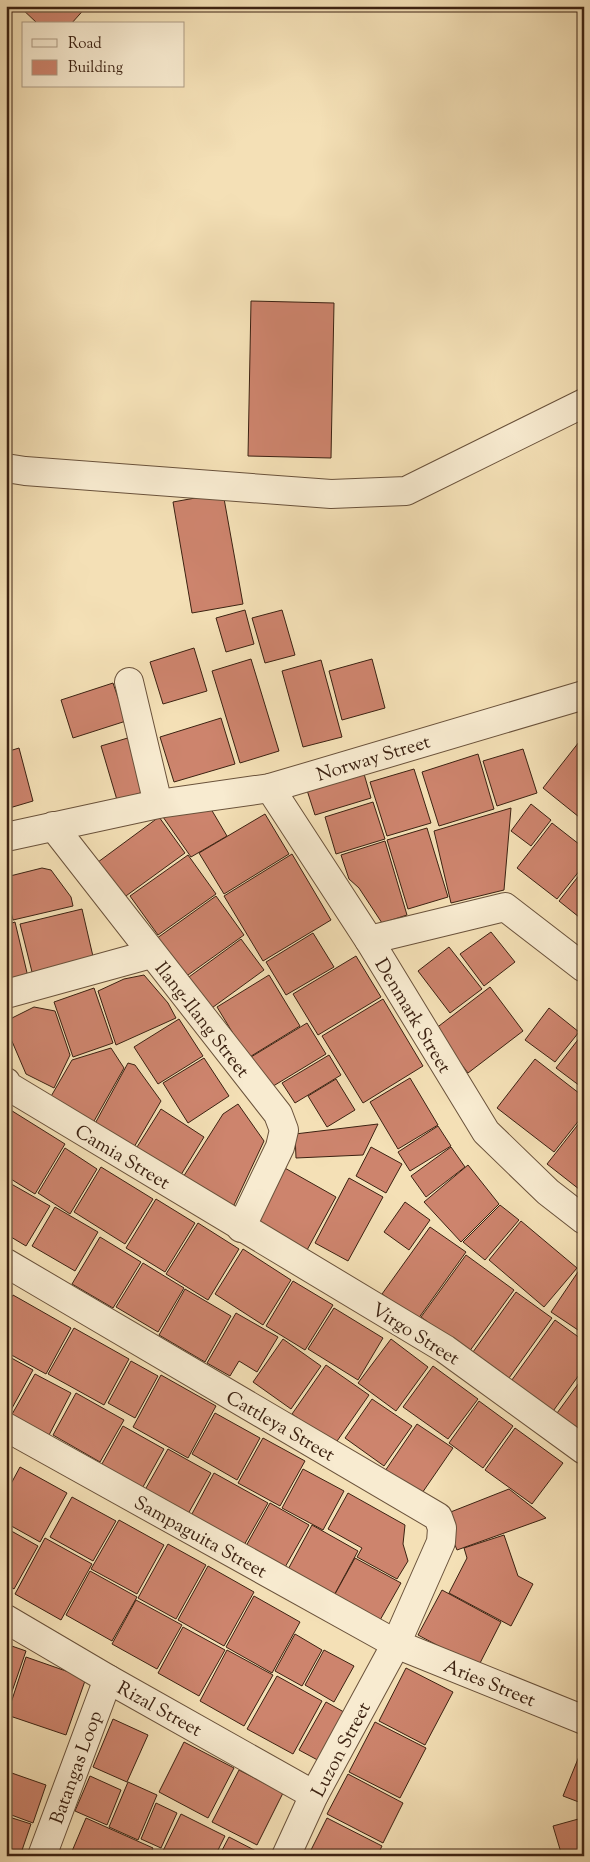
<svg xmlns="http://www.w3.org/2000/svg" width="590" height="1862" font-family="'Sorts Mill Goudy',serif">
  <rect width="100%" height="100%" fill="#f4e0b6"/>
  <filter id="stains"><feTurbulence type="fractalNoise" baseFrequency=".004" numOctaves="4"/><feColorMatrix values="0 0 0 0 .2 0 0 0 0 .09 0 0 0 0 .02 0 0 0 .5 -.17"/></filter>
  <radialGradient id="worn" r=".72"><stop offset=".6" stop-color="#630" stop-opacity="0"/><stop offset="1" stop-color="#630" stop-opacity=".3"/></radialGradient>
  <g fill="#cd846d" stroke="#3c2212">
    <polygon points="19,6 87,6 71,24 38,24"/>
    <polygon points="251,301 334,303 331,458 248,456"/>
    <polygon points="223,493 243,604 192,613 173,502"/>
    <polygon points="245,610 254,644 226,652 216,618"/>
    <polygon points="282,610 295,655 265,663 252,618"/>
    <polygon points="194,648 207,691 163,704 150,662"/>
    <polygon points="251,659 279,751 240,763 212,671"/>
    <polygon points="372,659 385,708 342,720 329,671"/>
    <polygon points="321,660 342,737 303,747 282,671"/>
    <polygon points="113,683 126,721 73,738 61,700"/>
    <polygon points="221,718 235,764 174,782 160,737"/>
    <polygon points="131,737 147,791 117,800 101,746"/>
    <polygon points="579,742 584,746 584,821 543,788"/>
    <polygon points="19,748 33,801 6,809 6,752"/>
    <polygon points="523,749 537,793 497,806 483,761"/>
    <polygon points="478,754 494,809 439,826 422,772"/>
    <polygon points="362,767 371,798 315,815 305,784"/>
    <polygon points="414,769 431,823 387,836 370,782"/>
    <polygon points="373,802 385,839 336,854 325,817"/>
    <polygon points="531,804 551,820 531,846 511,831"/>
    <polygon points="511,808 504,890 451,903 434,831"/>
    <polygon points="211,809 227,836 191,857 163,817"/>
    <polygon points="265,814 289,854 224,894 199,853"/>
    <polygon points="159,817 185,853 119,901 94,865"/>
    <polygon points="552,823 584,848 584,865 557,899 517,868"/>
    <polygon points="427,828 448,897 408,909 387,840"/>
    <polygon points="385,841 407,915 382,923 359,888 349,879 341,855"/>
    <polygon points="292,854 331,920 263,961 224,896"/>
    <polygon points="188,855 216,894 158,935 130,896"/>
    <polygon points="42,868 51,870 71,897 73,906 13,920 6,892 6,877"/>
    <polygon points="584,869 584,921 559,901"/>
    <polygon points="216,896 244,935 181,980 153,941"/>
    <polygon points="82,909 95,965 34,980 20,924"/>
    <polygon points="15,922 28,977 6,983 6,925"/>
    <polygon points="491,932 515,962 484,986 460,954"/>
    <polygon points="313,933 334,967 286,995 266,962"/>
    <polygon points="241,939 264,970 205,1013 182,982"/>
    <polygon points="449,947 482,989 450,1013 418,971"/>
    <polygon points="356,956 381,997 318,1035 293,994"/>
    <polygon points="144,975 168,1003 176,1018 116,1045 98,991 124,979"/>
    <polygon points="269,975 300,1026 248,1058 217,1007"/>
    <polygon points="490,987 523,1031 468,1073 435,1029"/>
    <polygon points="94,988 113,1043 73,1057 54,1002"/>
    <polygon points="383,999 423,1066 363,1103 322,1036"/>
    <polygon points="34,1007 55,1011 70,1055 54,1088 26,1074 8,1032 12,1018"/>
    <polygon points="549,1008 579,1032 555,1062 525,1040"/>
    <polygon points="179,1019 203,1056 158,1084 134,1047"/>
    <polygon points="307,1023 326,1054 270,1088 251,1057"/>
    <polygon points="584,1032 584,1089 556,1068"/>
    <polygon points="111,1048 124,1068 89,1130 46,1105 72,1060"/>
    <polygon points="329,1055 341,1075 295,1103 282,1083"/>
    <polygon points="204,1058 229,1096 188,1123 163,1083"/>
    <polygon points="535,1059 584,1097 584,1114 554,1152 497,1108"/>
    <polygon points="128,1063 135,1065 161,1101 130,1154 91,1131"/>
    <polygon points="410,1078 438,1125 398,1149 370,1102"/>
    <polygon points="336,1079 355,1110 327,1127 308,1096"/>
    <polygon points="238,1104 264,1141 234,1205 222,1208 180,1182 223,1114"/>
    <polygon points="9,1109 65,1144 35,1194 6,1176 6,1114"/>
    <polygon points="161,1109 204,1137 176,1183 132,1155"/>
    <polygon points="584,1117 584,1193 547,1164"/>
    <polygon points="378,1124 363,1155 296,1158 295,1134"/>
    <polygon points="438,1126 451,1146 410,1171 398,1152"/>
    <polygon points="371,1147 402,1164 386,1193 356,1176"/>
    <polygon points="451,1147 465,1167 426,1197 411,1176"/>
    <polygon points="65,1148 97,1169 70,1214 38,1193"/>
    <polygon points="468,1165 499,1204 461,1242 424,1202"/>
    <polygon points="101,1167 153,1199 125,1244 74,1212"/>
    <polygon points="283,1167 336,1197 307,1250 254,1221"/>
    <polygon points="349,1178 383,1197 348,1261 315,1243"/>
    <polygon points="6,1181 50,1206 26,1246 6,1234"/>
    <polygon points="156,1199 195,1223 165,1272 126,1248"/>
    <polygon points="405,1202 430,1220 409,1250 384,1232"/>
    <polygon points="500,1205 519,1220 485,1260 463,1242"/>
    <polygon points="55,1207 98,1232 75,1271 32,1246"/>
    <polygon points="521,1221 577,1268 544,1307 489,1260"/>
    <polygon points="198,1223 239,1249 208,1300 166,1274"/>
    <polygon points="430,1227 466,1252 418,1319 382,1294"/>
    <polygon points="100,1237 141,1262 113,1308 72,1284"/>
    <polygon points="243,1249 291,1280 263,1325 215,1294"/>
    <polygon points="466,1255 514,1290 469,1352 421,1317"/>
    <polygon points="143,1263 184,1288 158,1332 116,1307"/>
    <polygon points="584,1263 584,1334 551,1312"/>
    <polygon points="293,1281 333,1305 305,1350 266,1326"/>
    <polygon points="185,1289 231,1316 205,1362 159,1335"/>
    <polygon points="6,1290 11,1293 6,1303"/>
    <polygon points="516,1292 552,1318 509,1378 473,1352"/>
    <polygon points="13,1295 71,1328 46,1374 6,1352 6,1306"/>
    <polygon points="334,1308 383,1338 358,1380 308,1349"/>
    <polygon points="236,1313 278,1337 257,1372 239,1361 230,1376 207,1363"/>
    <polygon points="555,1320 584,1341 584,1368 551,1414 509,1384"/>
    <polygon points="74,1328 129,1359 104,1405 48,1374"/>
    <polygon points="283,1339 321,1366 291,1409 253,1382"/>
    <polygon points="391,1339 428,1367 396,1411 358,1383"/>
    <polygon points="6,1355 33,1370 6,1419"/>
    <polygon points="131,1361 158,1376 135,1418 108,1403"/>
    <polygon points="326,1365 369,1395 335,1444 292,1414"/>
    <polygon points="433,1366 478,1399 448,1439 403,1407"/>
    <polygon points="35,1374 71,1393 48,1437 11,1416"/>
    <polygon points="161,1375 216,1406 188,1458 133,1427"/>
    <polygon points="584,1376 584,1433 579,1439 552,1420"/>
    <polygon points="76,1393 124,1420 100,1462 53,1435"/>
    <polygon points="372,1399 412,1426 384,1466 345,1438"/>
    <polygon points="479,1401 513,1426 483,1468 449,1443"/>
    <polygon points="215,1413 260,1438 237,1480 192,1454"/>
    <polygon points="417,1424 453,1448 420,1496 385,1471"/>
    <polygon points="123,1426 164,1449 139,1494 98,1471"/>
    <polygon points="515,1428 563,1463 532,1504 485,1470"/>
    <polygon points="263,1438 305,1461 280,1506 238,1483"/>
    <polygon points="168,1449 211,1473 184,1521 141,1497"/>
    <polygon points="20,1467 67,1493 40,1542 6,1523 6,1493"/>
    <polygon points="303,1469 344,1491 323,1530 282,1508"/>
    <polygon points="214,1473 268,1503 239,1554 186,1525"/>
    <polygon points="509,1489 546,1518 457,1550 443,1515"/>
    <polygon points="348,1493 405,1525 403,1544 408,1561 397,1579 357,1557 362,1548 328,1529"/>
    <polygon points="72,1497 116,1521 93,1561 50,1537"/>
    <polygon points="270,1503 309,1525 280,1576 241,1555"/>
    <polygon points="119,1520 164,1545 137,1594 91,1569"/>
    <polygon points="312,1525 358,1551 331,1601 285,1575"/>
    <polygon points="6,1528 38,1546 14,1589 6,1584"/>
    <polygon points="504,1535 518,1576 533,1584 511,1626 449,1593 467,1558 464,1548"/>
    <polygon points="45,1538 92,1564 61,1620 15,1594"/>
    <polygon points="168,1544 206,1565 176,1619 138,1598"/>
    <polygon points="355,1558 401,1583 375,1629 330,1603"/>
    <polygon points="208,1566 254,1592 224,1646 178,1620"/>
    <polygon points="90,1571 137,1597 112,1641 66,1615"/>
    <polygon points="442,1590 501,1622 478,1667 418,1635"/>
    <polygon points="254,1596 300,1622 272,1673 226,1647"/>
    <polygon points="136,1600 182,1625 157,1669 112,1644"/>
    <polygon points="183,1627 225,1650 199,1696 158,1673"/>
    <polygon points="295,1634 322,1650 302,1686 275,1671"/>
    <polygon points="6,1644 26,1651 7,1706 6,1706"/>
    <polygon points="227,1650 273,1675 244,1726 200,1701"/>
    <polygon points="324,1650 354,1666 334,1702 305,1685"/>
    <polygon points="26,1657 86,1678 66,1735 7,1715"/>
    <polygon points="406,1668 453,1692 425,1745 379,1721"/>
    <polygon points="277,1676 322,1701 293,1754 247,1729"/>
    <polygon points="326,1702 351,1716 325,1764 299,1750"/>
    <polygon points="113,1719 148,1735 127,1782 93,1767"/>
    <polygon points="375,1722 426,1748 400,1798 349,1772"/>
    <polygon points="184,1742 234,1768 208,1818 159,1792"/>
    <polygon points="584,1744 584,1804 563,1796"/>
    <polygon points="239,1770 283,1793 257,1845 212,1822"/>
    <polygon points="6,1771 46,1785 33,1823 6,1813"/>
    <polygon points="348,1774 403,1803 383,1843 327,1814"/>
    <polygon points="90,1776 121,1790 107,1825 75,1811"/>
    <polygon points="128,1782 157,1795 138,1840 109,1827"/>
    <polygon points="156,1803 177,1813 161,1848 141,1839"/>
    <polygon points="181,1814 225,1836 215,1856 166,1856 162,1853"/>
    <polygon points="6,1816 31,1824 20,1856 6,1856"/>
    <polygon points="86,1818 153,1848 149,1856 70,1856"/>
    <polygon points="327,1818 382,1846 377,1856 308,1856"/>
    <polygon points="582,1818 584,1825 584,1856 562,1856 553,1826"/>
    <polygon points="229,1837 258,1852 256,1856 219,1856"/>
  </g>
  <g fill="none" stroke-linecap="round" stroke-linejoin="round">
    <defs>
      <g id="minor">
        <polyline points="6,468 25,471 331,494 406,491 584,403"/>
        <polyline points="129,682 158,804"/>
        <polyline points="270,788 369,940 486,1132 548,1192 584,1220"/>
        <polyline points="53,826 278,1114 284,1130 280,1147 241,1228"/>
        <polyline points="6,837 158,804 270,788 584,695"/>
        <polyline points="369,940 505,907 584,968"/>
        <polyline points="6,994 151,954"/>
        <polyline points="6,1082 8,1086 445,1349 584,1450"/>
        <polyline points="6,1263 438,1517 442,1528 441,1542 396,1644 314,1795 286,1856"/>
        <polyline points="6,1427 396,1644 584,1720"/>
        <polyline points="6,1619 108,1679 314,1795"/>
        <polyline points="42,1856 108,1679"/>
      </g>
    </defs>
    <use href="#minor" stroke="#6a523b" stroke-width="30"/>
    <use href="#minor" stroke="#f8ebd0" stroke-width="28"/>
  </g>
  <g text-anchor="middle" stroke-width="4" stroke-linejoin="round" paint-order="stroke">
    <g font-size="19" fill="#3c2212" stroke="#f8ebd0">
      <text transform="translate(373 757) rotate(-17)" y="7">Norway Street</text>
      <text transform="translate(414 1015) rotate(59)" y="7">Denmark Street</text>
      <text transform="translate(203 1019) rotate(52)" y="7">Ilang-Ilang Street</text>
      <text transform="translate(123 1156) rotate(31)" y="7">Camia Street</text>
      <text transform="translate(416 1333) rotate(32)" y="7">Virgo Street</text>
      <text transform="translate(281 1425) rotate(30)" y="7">Cattleya Street</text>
      <text transform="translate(201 1536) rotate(29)" y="7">Sampaguita Street</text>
      <text transform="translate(490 1682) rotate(22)" y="7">Aries Street</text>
      <text transform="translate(160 1708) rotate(29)" y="7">Rizal Street</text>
      <text transform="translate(340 1749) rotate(-62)" y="7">Luzon Street</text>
      <text transform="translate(75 1767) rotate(-70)" y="7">Batangas Loop</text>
    </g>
  </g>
  <rect width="590" height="1862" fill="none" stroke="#f4e0b6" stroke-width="25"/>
  <rect x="8" y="8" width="575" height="1847" fill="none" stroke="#3c2212" stroke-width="2.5"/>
  <rect x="12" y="12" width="565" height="1837" fill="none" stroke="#3c2212"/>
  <rect x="22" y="22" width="162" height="65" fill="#f8ebd0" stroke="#ad9b84"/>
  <rect x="32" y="39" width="25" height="8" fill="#f8ebd0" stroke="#ad9b84"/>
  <text x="68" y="48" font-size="15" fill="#3c2212">Road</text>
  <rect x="32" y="60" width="25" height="15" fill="#cd846d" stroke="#ad9b84"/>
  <text x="68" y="72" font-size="15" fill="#3c2212">Building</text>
  <rect width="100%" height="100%" filter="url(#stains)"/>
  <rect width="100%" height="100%" fill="url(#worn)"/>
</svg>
